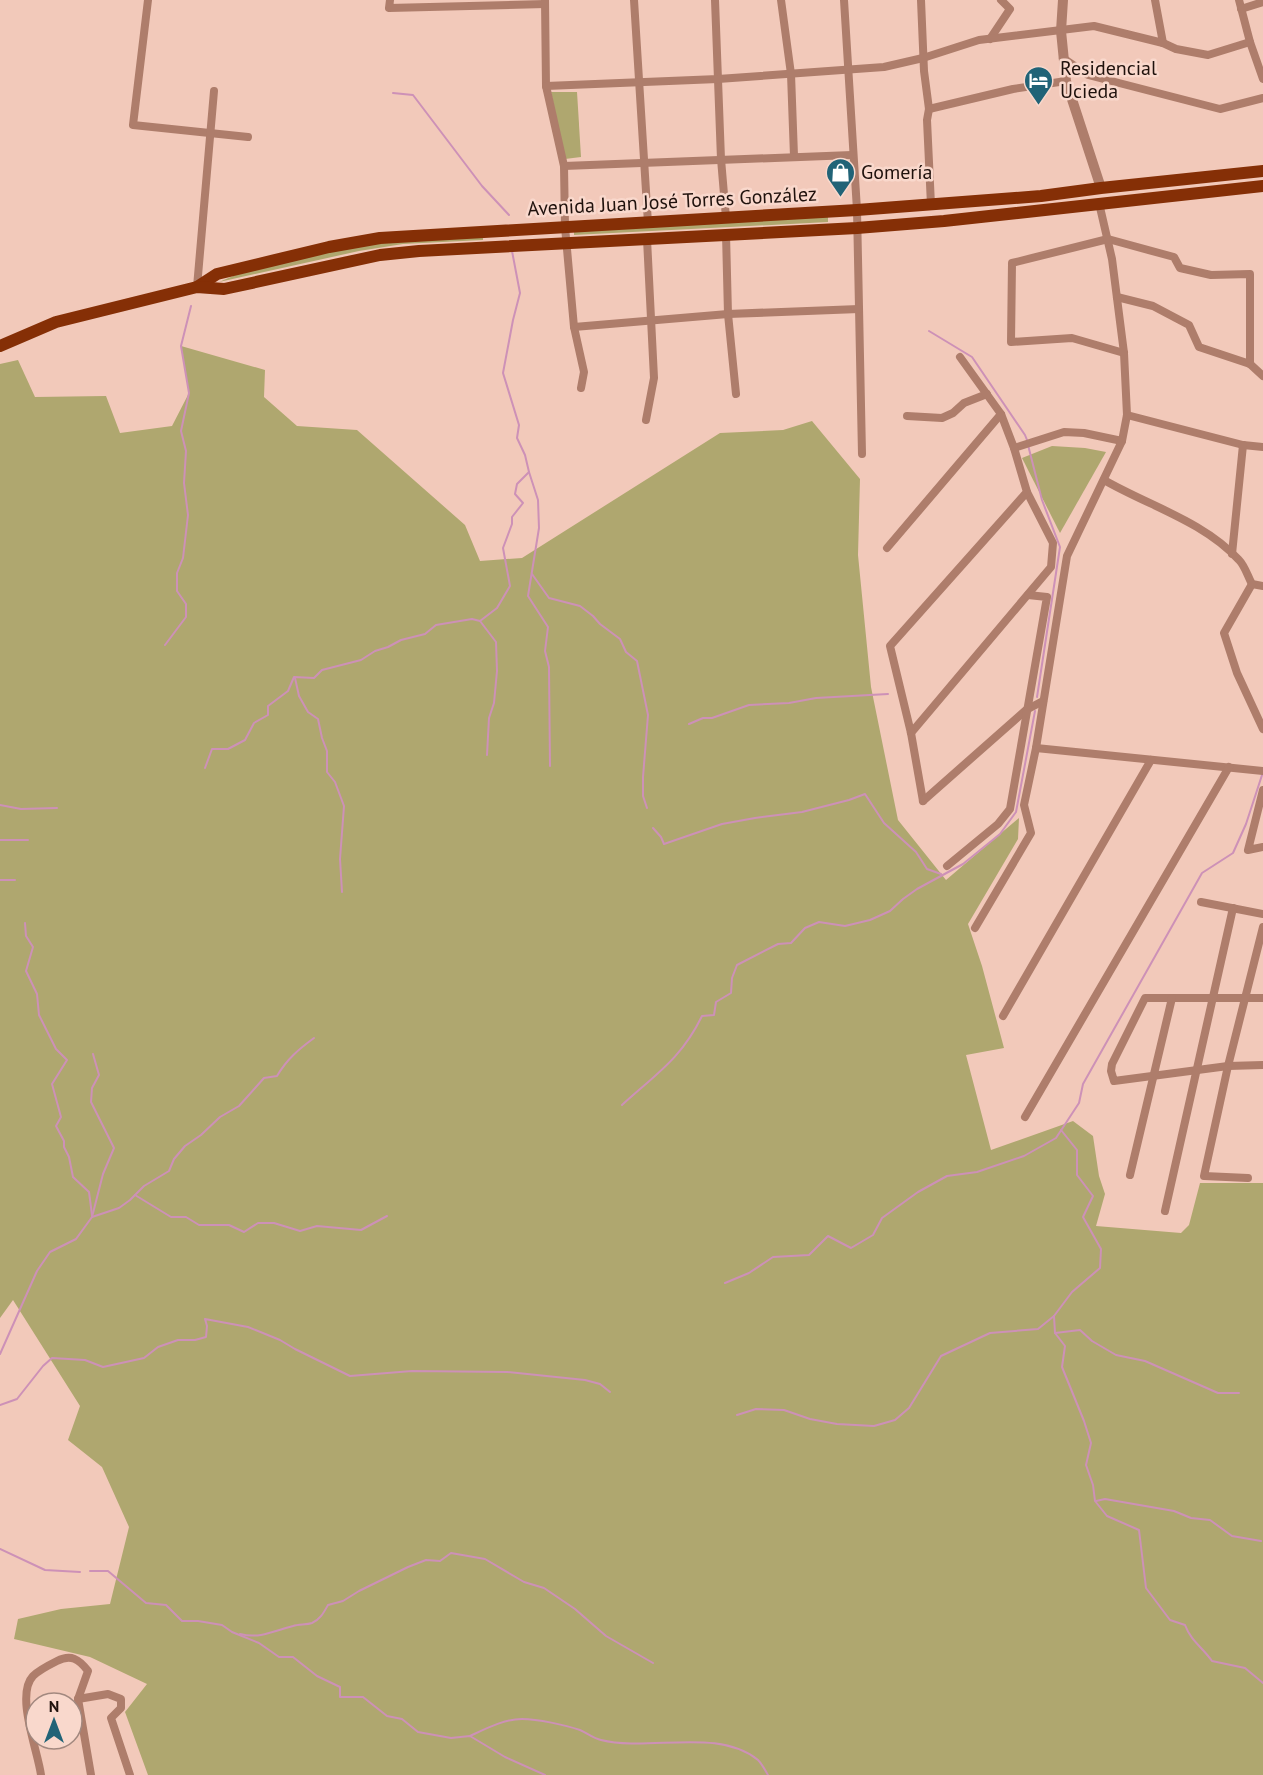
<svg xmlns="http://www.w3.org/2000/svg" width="1263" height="1775" font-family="'PT Sans',sans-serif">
  <rect width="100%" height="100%" fill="#f2c9ba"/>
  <g fill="#afa76f">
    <polygon points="551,92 577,92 581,157 565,159"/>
    <polygon points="828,216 828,222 574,235 574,228"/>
    <polygon points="483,234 483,240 403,244 359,251 219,282 245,271 367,243"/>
    <polygon points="181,346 265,370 264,397 297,426 357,430 465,525 480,561 522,558 720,433 783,430 812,421 860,479 858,555 871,687 898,820 946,880 1019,818 1018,839 968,924 982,966 1004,1048 966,1055 991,1150 1073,1121 1093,1136 1099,1176 1105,1194 1096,1226 1181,1233 1189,1225 1200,1183 1263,1183 1263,1775 148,1775 125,1712 147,1684 90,1657 14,1639 18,1619 61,1609 110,1604 129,1527 102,1467 68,1440 80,1406 13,1300 0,1318 0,364 18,360 35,397 106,396 120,433 172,426 189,393"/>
    <polygon points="1052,446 1085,448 1106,452 1060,533 1022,458"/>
  </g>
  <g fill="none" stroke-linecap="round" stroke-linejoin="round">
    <g stroke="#cd91b7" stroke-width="2">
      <polyline points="393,93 413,95 482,186 509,215"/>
      <polyline points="929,331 972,357 1025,435 1027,440"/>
      <polyline points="1028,445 1042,500 1060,547 1037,697"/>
      <polyline points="529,472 538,500 539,528 528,596 548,627 545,651 549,667 550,766"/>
      <polyline points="532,574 549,598 580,606 593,616 600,624 620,639 626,652 637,661 648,715 643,777 643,796 647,808"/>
      <polyline points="480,621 496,642 497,671 494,703 489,718 487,755"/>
      <polyline points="165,645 186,617 186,604 177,591 177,573 183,558 188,515 184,483 186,451 181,431 189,393 181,346 191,306"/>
      <polyline points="295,678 299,696 308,712 318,719 322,738 327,751 327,772 335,782 344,806 340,859 342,892"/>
      <polyline points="689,724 703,718 712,718 749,705 789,703 816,698 888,694"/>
      <polyline points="205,768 212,749 228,749 245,740 254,723 268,715 268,706 288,691 294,677 314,678 322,670 361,660 375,651 388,647 401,640 425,634 436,625 472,619 480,621 497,608 510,586 503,548 512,524 512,517 523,503 515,494 517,484 529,472 525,455 517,438 519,425 503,373 513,320 520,293 512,251"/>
      <polyline points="0,805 21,809 57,808"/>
      <polyline points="653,828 661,837 664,844 722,824 755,818 802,812 849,800 865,794 884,823 916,852 927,869 941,874"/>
      <polyline points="0,840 28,840"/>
      <polyline points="0,880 15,880"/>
      <polyline points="25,923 26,936 33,947 26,971 37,994 39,1015 56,1049 67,1060 52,1084 61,1117 56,1126 64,1141 64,1147 69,1157 73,1177 89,1192 92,1215"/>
      <path d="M 622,1105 C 656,1074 681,1059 702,1016 L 714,1015 L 716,1002 L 731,993 L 732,978 L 737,965 L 778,944 L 791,943 L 805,928 L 819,922 L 845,926 L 870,920 L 890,911 L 903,899 L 917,889 L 963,864 L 1000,834 L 1016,812 L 1035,711"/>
      <polyline points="135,1195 171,1217 186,1217 199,1225 229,1225 244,1232 258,1223 274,1223 300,1231 317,1226 361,1230 387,1216"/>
      <path d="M 92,1217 L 119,1208 L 130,1200 L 144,1186 L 169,1171 L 174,1159 L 185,1146 L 201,1135 L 220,1117 L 239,1106 L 264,1078 L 277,1076 C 287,1059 299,1049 314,1038"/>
      <polyline points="725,1283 749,1273 773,1257 809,1255 828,1236 851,1248 873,1235 882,1218 918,1192 947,1176 977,1172 1024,1156 1056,1138 1079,1103 1083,1084 1202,873 1233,853 1246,824 1263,772"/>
      <path d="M 1054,1316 L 1055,1333 L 1065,1346 L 1062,1367 L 1084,1421 L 1091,1443 L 1086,1465 L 1093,1485 L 1095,1501 L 1107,1516 L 1139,1530 L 1146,1588 L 1170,1620 L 1185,1625 C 1191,1641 1202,1647 1212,1661 L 1245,1668 L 1263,1683"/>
      <polyline points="1055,1333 1080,1330 1092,1341 1116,1355 1145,1361 1218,1393 1239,1393"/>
      <polyline points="0,1354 37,1271 50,1252 76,1239 92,1217 103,1174 114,1148 91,1102 92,1088 99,1075 93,1054"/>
      <polyline points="0,1405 17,1399 43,1366 52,1358 85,1360 103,1367 144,1358 158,1347 178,1340 195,1340 206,1337 207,1326 205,1319 248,1327 280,1340 295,1349 350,1376 412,1371 507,1372 585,1380 600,1384 610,1392"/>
      <polyline points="737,1415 756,1409 784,1410 810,1419 837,1424 874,1426 895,1420 909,1408 941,1356 990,1333 1038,1329 1054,1316 1072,1292 1100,1268 1101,1249 1083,1217 1093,1196 1077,1175 1077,1150 1061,1130"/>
      <polyline points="1096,1501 1105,1499 1174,1511 1191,1518 1210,1520 1232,1536 1261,1541"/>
      <polyline points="0,1549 45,1570 80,1572"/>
      <polyline points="90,1571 108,1571 146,1603 166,1605 182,1621 198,1621 222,1625 232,1632 259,1643 279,1657 293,1657 317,1676 340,1687 340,1697 363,1697 387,1716 402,1719 418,1732 451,1738 470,1736 505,1757 545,1775"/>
      <path d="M 240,1634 C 260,1639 274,1631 293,1626 C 299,1624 306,1625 312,1623 C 320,1620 324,1612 328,1605 L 343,1601 L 359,1591 L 408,1567 L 426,1560 L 440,1561 L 451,1553 L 485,1559 L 524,1582 L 544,1588 L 575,1609 L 606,1636 L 653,1663"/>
      <path d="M 470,1736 C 485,1729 504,1719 522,1719 C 538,1719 565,1725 580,1730 C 587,1733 594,1739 601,1740 C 649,1752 718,1727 758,1760 C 762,1764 765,1770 768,1775"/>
    </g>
    <g stroke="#ae7d6b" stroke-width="8">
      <polyline points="148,0 133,125 248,137"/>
      <polyline points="390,0 389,8 545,4"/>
      <polyline points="545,0 546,86 564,166 565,227 574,327 584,372 581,388"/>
      <polyline points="634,0 648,223"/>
      <polyline points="715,0 721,159 726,218"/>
      <polyline points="781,0 791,74 794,156"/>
      <polyline points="844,0 857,210 862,454"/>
      <polyline points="921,0 924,71 929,109 927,120 931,205"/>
      <polyline points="1155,0 1163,43"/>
      <polyline points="1239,0 1250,42 1263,79"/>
      <polyline points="1241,9 1263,2"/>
      <polyline points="990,39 1010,9 1001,0"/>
      <polyline points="1063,58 1088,75 1220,109 1263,98"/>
      <polyline points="546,86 718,79 884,67 923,58 979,40 1094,26 1163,43 1176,49 1208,55 1250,42"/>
      <polyline points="929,109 1013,89 1066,81"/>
      <polyline points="564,166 852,155"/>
      <polyline points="726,234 728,314 736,394"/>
      <polyline points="197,287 214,91"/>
      <polyline points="1117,297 1153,306 1189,325 1199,347 1250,364 1263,376"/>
      <polyline points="574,327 728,314 859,309"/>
      <polyline points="1124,353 1072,338 1011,342 1012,263 1108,239 1174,257 1180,268 1211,275 1250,274 1250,364"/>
      <polyline points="1127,415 1243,445 1263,447"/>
      <polyline points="907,416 942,418 953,413 964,403 987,394"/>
      <polyline points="646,420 654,378 647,239"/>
      <polyline points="1014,448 1064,432 1084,433 1122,441"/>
      <path d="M 1104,480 C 1149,506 1203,521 1239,560 C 1245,566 1248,577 1252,584 L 1263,586"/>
      <polyline points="887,548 1001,414"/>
      <polyline points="1232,554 1243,445"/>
      <polyline points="1252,584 1224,633 1237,673 1263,729"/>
      <polyline points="911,733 1051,567 1053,543 1027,492"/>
      <polyline points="1036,748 1263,771"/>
      <polyline points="1263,790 1248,850 1263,847"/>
      <polyline points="923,801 911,733 890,646 1027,492 1014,448 1001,414 960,357"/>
      <polyline points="923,801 1026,710 1043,701"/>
      <polyline points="947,866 998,824 1010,809 1047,597 1028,595"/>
      <polyline points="1201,902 1263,914"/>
      <polyline points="975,928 1031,833 1024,805 1036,748 1067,556 1122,441 1127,415 1124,353 1112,259 1099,203"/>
      <polyline points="1263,998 1145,998 1112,1064 1111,1071 1114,1081 1228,1066 1263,1065"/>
      <polyline points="1003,1016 1151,760"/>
      <polyline points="1025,1117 1229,767"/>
      <polyline points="1130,1175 1172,998"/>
      <polyline points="1248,1178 1204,1176 1228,1066 1263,927"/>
      <polyline points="1165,1211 1233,908"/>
      <polyline points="78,1699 108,1694 121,1699 121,1708 111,1718 130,1775"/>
      <path d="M 41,1775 C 38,1751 15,1695 33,1676 C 39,1670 49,1665 57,1661 C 71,1654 79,1659 88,1671 L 78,1699 L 91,1775"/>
    </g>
    <polyline stroke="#ae7d6b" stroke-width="10" points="1063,0 1061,31 1066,81 1101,188"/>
    <g stroke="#852f06" stroke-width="12">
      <polyline points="197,287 217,274 329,247 380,238 857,210 1041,196 1101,188 1263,171"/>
      <polyline points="0,346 56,322 197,287 224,289 380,255 419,251 857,228 944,221 1263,186"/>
    </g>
  </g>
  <defs>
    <symbol id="hotel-pin" viewBox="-11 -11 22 30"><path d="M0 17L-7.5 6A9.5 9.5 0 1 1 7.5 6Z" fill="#216377" stroke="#f9d8cc"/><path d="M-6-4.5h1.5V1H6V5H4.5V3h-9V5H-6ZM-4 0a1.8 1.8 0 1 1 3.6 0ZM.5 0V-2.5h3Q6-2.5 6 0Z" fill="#fff"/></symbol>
    <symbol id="shop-pin" viewBox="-11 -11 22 30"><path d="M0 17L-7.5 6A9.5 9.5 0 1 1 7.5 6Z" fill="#216377" stroke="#f9d8cc"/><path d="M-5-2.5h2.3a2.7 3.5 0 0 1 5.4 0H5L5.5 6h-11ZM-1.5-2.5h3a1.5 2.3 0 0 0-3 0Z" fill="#fff"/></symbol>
  </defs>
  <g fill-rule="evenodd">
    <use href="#hotel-pin" x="1022" y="64" width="33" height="45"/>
    <use href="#shop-pin" x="824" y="156" width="33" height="45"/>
  </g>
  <g text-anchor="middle" stroke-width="5" stroke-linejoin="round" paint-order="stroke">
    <g font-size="20" fill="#1f110c" stroke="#f9d8cc" text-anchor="start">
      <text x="1060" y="75">Residencial<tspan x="1060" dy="23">Ucieda</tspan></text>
      <text x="861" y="179">Gomería</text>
    </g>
    <g font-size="20" fill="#1f110c" stroke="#f9d8cc">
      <text transform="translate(672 201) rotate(-3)" y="7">Avenida Juan José Torres González</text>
    </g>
  </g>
  <g transform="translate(54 1721)"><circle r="28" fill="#f9d8cc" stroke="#a2887f" stroke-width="1.5"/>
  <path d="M0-4.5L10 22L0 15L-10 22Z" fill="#216377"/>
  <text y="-9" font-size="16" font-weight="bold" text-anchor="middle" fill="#1f110c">N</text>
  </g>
</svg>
